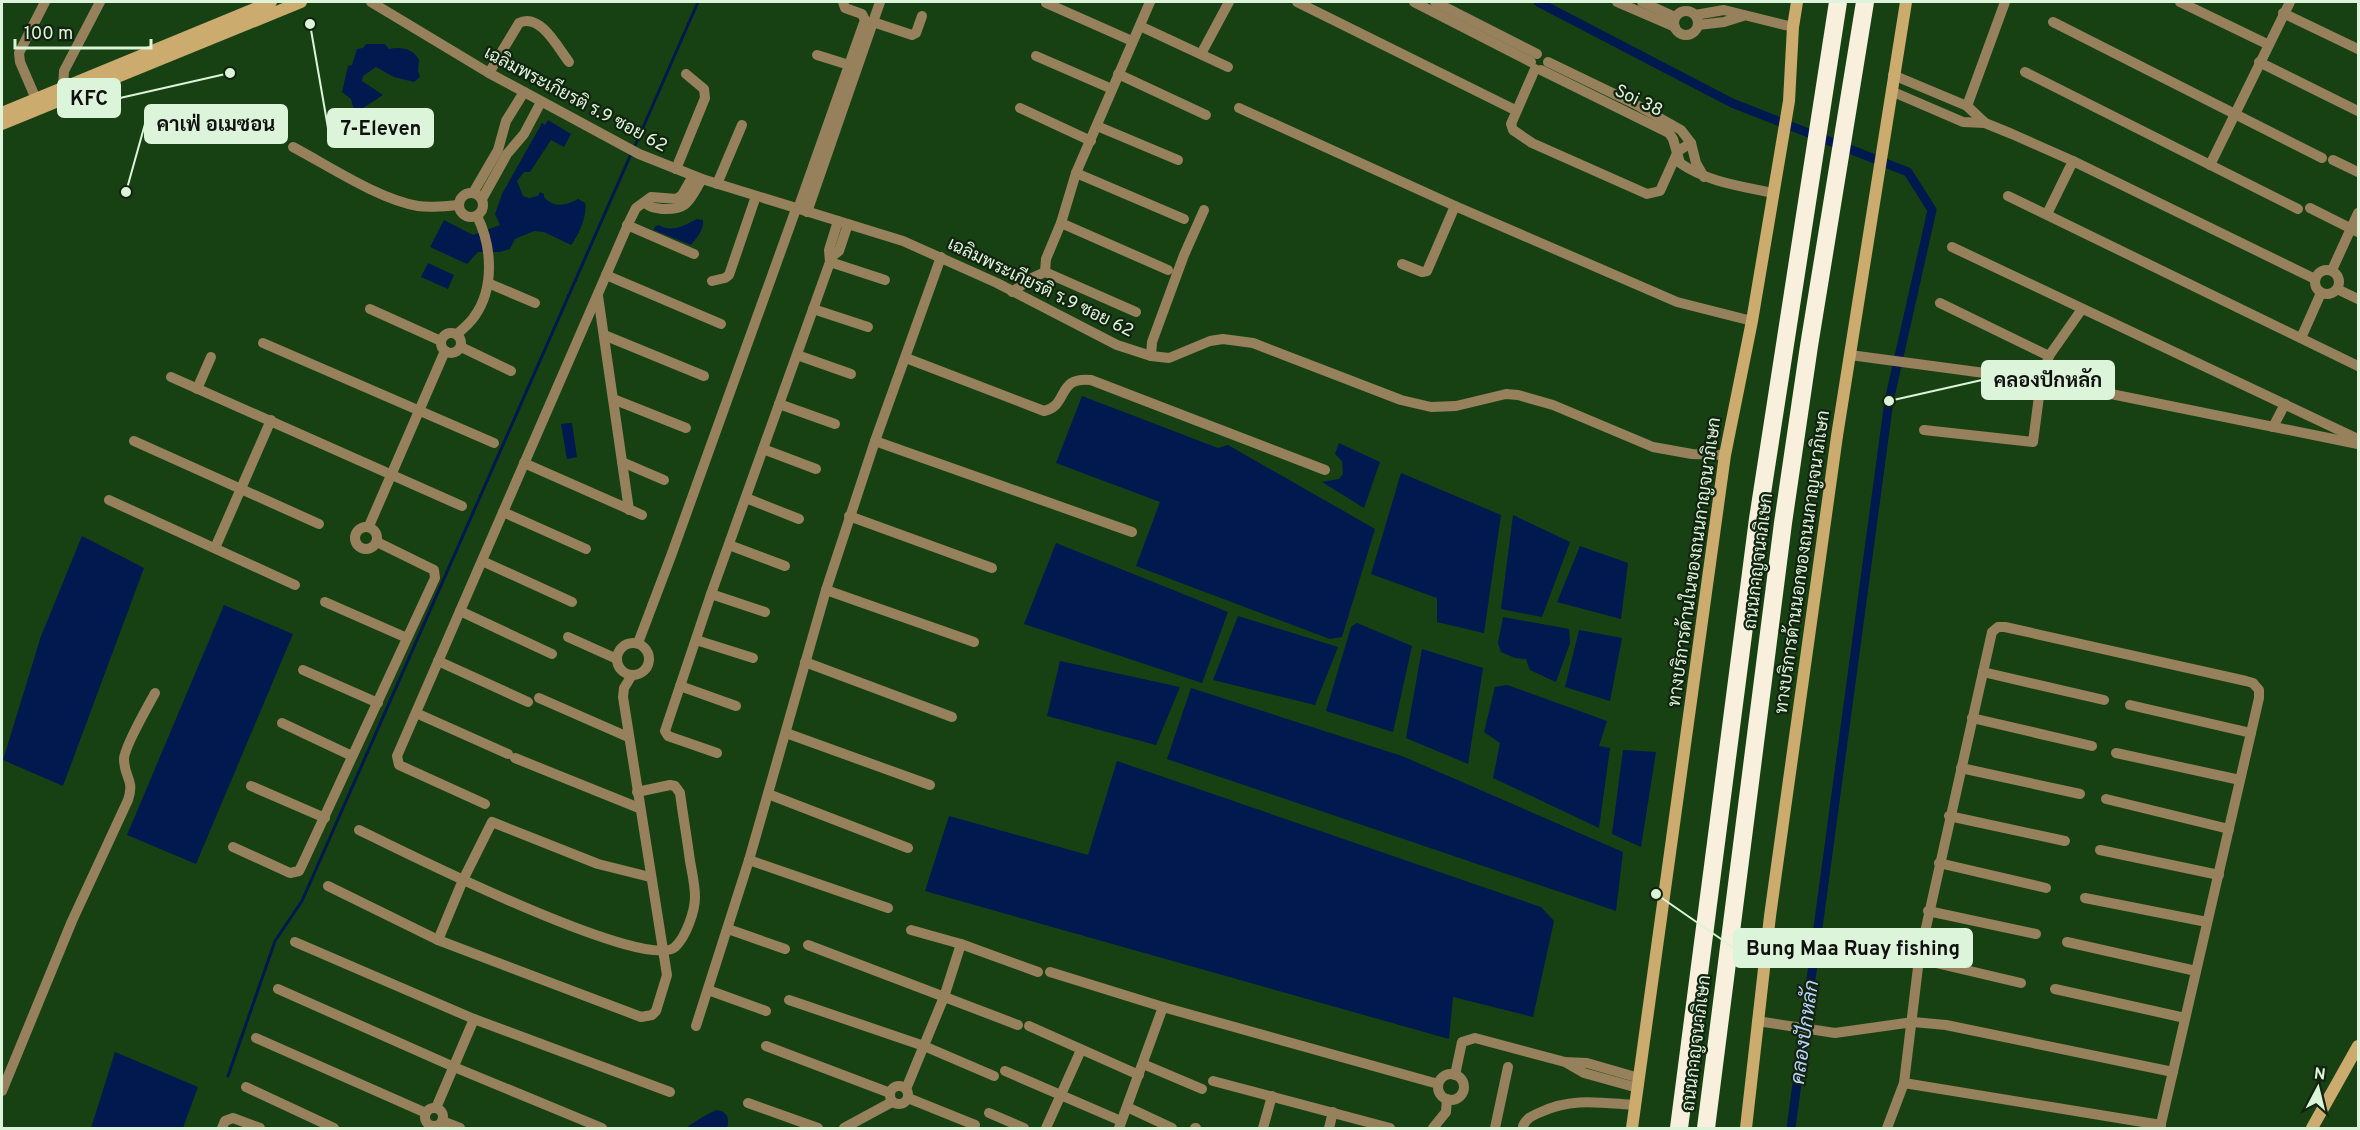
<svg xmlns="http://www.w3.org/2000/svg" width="2360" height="1130" font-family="Overpass,Sarabun,sans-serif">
  <rect width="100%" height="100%" fill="#184113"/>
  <g fill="#01194e">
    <path d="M 366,44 L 385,44 L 389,49 C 401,46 414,49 419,60 L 418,71 L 420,77 L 414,82 L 394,77 L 376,67 L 363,76 L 362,81 L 383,95 L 363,108 L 354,110 L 351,99 L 342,92 L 348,66 L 352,65 L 357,49 L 363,48 Z"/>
    <path d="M 548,120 L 571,134 L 564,147 L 551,140 L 530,172 L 524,172 L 517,181 L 523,196 L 529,198 L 538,196 L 540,192 L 544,194 L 544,197 C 554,208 565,206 578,199 L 585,203 C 588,214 578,237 571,245 L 544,232 L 534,231 L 515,239 L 510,249 L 500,252 L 478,252 L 467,264 L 430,247 L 444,220 L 473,235 L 500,225 L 495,214 L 502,194 L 542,123 L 545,125 Z"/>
    <path d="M 697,219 L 703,220 C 704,231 696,238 691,245 L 654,230 L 654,228 L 658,225 C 673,233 683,226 697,219 Z"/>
    <polygon points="428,263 454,275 448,289 421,277"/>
    <polygon points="1082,396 1218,448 1228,445 1375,529 1342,637 1330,639 1136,566 1160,502 1056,463"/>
    <polygon points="572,423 577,457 567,459 561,424"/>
    <polygon points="1339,443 1380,462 1364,508 1322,482 1339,479 1343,474 1342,461 1335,454"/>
    <polygon points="1401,473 1501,515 1484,633 1437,622 1437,598 1371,574"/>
    <polygon points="1513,515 1570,542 1542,617 1501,609"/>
    <polygon points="82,536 144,568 63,786 3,760 41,636"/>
    <polygon points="1056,543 1228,612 1202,683 1024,624"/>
    <polygon points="1580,546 1628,563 1621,619 1557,602"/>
    <polygon points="224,605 293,634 196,864 127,835"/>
    <polygon points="1238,616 1338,647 1315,705 1213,680"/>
    <polygon points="1503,617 1569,629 1570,643 1556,682 1530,670 1526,659 1515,658 1501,652 1498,643"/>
    <polygon points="1357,623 1412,646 1393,732 1326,711 1351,627"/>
    <polygon points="1579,630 1622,638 1610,701 1565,687"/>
    <polygon points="1422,649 1483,668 1468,764 1406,738"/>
    <polygon points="1060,661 1180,687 1156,745 1047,716"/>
    <polygon points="1507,685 1607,721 1599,746 1610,748 1599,828 1493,778 1500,743 1484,732 1495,687"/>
    <polygon points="1191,688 1402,756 1623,852 1616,911 1167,759"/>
    <polygon points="1623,750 1656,752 1641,847 1612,834"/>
    <polygon points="1117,761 1541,907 1554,921 1533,1017 1453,997 1449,1039 925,891 949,816 1088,855"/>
    <polygon points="115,1052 198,1087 183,1128 91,1128"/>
    <path d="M 717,1110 C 727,1111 730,1119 727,1128 L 686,1128 C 689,1125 712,1111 717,1110 Z"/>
  </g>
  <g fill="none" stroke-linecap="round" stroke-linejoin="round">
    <g stroke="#01194e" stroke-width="3">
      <polyline points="634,148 698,2"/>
      <polyline points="228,1076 275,941 302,901 631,154"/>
    </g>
    <polyline stroke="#01194e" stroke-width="9" points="1538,2 1732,103 1908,172 1932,210 1889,401 1791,1128"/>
    <g stroke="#96815c" stroke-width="10">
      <polyline points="371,2 489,73 639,154 702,179 903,241 997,283 1117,345 1151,356 1169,358 1210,341 1223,339 1253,343 1401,400 1431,407 1456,406 1506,394 1518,395 1553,405 1653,447 1692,454 1725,455"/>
      <polyline points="1297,2 1515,110"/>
      <polyline points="1414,2 1531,62"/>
      <polyline points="1435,2 1537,54"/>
      <polyline points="1617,2 1675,27"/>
      <polyline points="1642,2 1675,17"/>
      <polyline points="2180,2 2267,44"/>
      <polyline points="1046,3 1132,41"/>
      <circle cx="1686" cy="23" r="12"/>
      <polyline points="2283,13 2358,49"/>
      <polyline points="1695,15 1724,10 1793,27"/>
      <polyline points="873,22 912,35 916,33 922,16"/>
      <polyline points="2053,22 2322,158"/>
      <polyline points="1698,25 1724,22 1743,16"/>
      <polyline points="1140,26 1228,67"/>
      <polyline points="1201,54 1229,2"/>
      <polyline points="817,55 849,65"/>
      <polyline points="1036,56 1112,89"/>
      <polyline points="1548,62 1635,104 1681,130 1691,143 1696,163 1704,177"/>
      <polyline points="2259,62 2358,111"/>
      <polyline points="1535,69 1511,124 1513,130 1532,143 1647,194 1660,191 1678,151 1691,143"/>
      <path d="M 1541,70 L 1669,133 L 1673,139 L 1680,163 C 1707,182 1741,186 1773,193"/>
      <polyline points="2025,72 2298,209"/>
      <path d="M 489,73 L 519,23 C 540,12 558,48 569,62"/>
      <polyline points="1118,74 1206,115"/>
      <polyline points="1893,75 1967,106 1985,123"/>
      <polyline points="63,88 64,71 100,2"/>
      <polyline points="1891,91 1963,122 1985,123 2012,134 2073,161 2315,279"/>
      <polyline points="36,99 20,62 19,53 45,2"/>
      <polyline points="1967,106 2005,2"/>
      <polyline points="1020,108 1091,141"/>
      <polyline points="1239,108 1455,206 1677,302 1752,321"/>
      <polyline points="1097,126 1178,160"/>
      <path d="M 293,147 C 329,166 378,199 418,206 C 431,208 445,206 459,205"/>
      <polyline points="2333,160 2358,172"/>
      <polyline points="2210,165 2290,2"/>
      <polyline points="676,169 705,98 704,89 686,74"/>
      <polyline points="1076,173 1184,219"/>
      <polyline points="717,184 742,125"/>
      <polyline points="473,193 498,150 506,121 524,92"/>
      <circle cx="471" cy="205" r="12"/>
      <polyline points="2008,196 2358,366"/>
      <polyline points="482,199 507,154 524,134 541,102"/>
      <path d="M 645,203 C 651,208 655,208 663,209 C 689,210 690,199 702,179"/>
      <polyline points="2310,208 2358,232"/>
      <polyline points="798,209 865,20 862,14 845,8 843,2"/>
      <polyline points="807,212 880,2"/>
      <polyline points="2047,214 2073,161"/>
      <polyline points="1061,223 1168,270"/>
      <polyline points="627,225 694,254"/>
      <polyline points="1952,247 2358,439"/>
      <polyline points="831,257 839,251 848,224"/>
      <polyline points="830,262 885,280"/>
      <polyline points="1402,264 1422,272 1427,271 1455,206"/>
      <circle cx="2327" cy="282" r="12"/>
      <polyline points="2332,270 2358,213"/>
      <polyline points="606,275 721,324"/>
      <polyline points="712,281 725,278 729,275 756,196"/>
      <polyline points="488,283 535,303"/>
      <polyline points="2337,289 2358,299"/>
      <polyline points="1012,292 1032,278 1045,272"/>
      <polyline points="598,296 629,510"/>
      <polyline points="1940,303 2049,356"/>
      <polyline points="370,309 441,341"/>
      <polyline points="813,309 868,327"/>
      <polyline points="1136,312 1045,272 1046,259 1061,223 1076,173 1150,2"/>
      <circle cx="451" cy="343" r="10"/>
      <path d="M 457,334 C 463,329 470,323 474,317 C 495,288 492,246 477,216"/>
      <polyline points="604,335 704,376"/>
      <polyline points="2301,338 2321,293"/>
      <polyline points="263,343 494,443"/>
      <polyline points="461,347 511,371"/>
      <polyline points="797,355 851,374"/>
      <polyline points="1850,355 2052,382 2358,444"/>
      <polyline points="1151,356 1152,342 1184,255 1204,210"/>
      <path d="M 906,358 L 1044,411 C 1069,406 1056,376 1091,380 L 1325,470"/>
      <polyline points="171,377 462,506"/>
      <polyline points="197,389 211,357"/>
      <polyline points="613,399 686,428"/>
      <polyline points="779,404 835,424"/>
      <polyline points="2273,427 2285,404"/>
      <polyline points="1924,430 2033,442 2041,381 2049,356 2082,309"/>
      <polyline points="134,441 319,524"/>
      <polyline points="875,441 1132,532"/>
      <polyline points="763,449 816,469"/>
      <polyline points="622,462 664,480"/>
      <polyline points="524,463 642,515"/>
      <polyline points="746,498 799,519"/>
      <polyline points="109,500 295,585"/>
      <polyline points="503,512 586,549"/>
      <polyline points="849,516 992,568"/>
      <polyline points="369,526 445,351"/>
      <circle cx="366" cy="538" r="11"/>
      <polyline points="729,545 785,566"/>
      <polyline points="215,548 271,420"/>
      <polyline points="482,561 572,602"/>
      <polyline points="826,590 974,642"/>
      <polyline points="711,594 765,612"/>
      <polyline points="325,602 407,638"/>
      <polyline points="460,611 552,654"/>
      <polyline points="568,637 617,659"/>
      <polyline points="696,640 753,658"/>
      <polyline points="638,643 671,556 796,209"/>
      <circle cx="633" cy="659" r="16"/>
      <polyline points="438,661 528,702"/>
      <polyline points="805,662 952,717"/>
      <polyline points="303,670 378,703"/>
      <polyline points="1983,672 2104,700"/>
      <polyline points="680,686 736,706"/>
      <polyline points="539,698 628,737"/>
      <polyline points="2130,705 2251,733"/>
      <polyline points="416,713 508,754"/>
      <polyline points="1972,718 2092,746"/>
      <polyline points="282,723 352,756"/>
      <polyline points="786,733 930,785"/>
      <polyline points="717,753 668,736 665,731 711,594 830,262 829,250 838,221"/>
      <polyline points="2116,753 2240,780"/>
      <polyline points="515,758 639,808"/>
      <polyline points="1961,768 2080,794"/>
      <polyline points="251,786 325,818"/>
      <polyline points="768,794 908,848"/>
      <polyline points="2106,799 2229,829"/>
      <polyline points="485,804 399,765 397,756 630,220 636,208 651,197 677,199 682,195 693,176"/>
      <polyline points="1949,816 2065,841"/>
      <path d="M 359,830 C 400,850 645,973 675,947 C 686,937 695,911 695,897 C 695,885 692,872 690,861 C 687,838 683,816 680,793 L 675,786 L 670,785 L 637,792"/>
      <polyline points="233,847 290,873 299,871 302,865 435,578 434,570 377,542"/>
      <polyline points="2100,850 2219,875"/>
      <polyline points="749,860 888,908"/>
      <polyline points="1939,863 2046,888"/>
      <polyline points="328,886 438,940 641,1017 652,1015 656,1011 667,975 623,697 624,688 632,675"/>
      <polyline points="2085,898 2207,922"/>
      <polyline points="1928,911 2036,934"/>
      <polyline points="728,929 785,949"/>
      <polyline points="911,930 961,944 1038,972"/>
      <polyline points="438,940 463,880 492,822 598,864 650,877"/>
      <polyline points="295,942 474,1019 670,1092"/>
      <polyline points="2067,942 2196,971"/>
      <polyline points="808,945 1018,1025"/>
      <polyline points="1919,959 2021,983"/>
      <polyline points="1050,972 1163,1007 1438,1084"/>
      <polyline points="278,989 454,1067 602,1128"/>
      <polyline points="2055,989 2185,1018"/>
      <polyline points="708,990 766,1011"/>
      <polyline points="789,1000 924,1046 994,1076"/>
      <polyline points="1757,1021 1835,1033 1913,1022 1946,1025 2173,1072"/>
      <polyline points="696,1026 749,860 826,590 875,441 941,257"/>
      <polyline points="1029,1026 1139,1075"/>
      <polyline points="256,1038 426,1113"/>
      <polyline points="766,1046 890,1093"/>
      <polyline points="1565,1062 1584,1073 1638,1088"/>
      <polyline points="1143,1064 1202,1089"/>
      <polyline points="1005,1071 1121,1121"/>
      <circle cx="1451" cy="1087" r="13"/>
      <polyline points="1455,1075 1462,1042 1475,1038 1565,1062 1587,1063 1639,1078"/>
      <polyline points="1213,1081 1390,1128"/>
      <polyline points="1904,1083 2161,1125"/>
      <circle cx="899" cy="1095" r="9"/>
      <polyline points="246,1087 334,1128"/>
      <polyline points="906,1089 944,997 961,944"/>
      <path d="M 2,1091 L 72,921 L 128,800 C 135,779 124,778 124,759 C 124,747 148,706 155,693"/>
      <polyline points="908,1098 975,1125"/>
      <polyline points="748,1103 818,1128"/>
      <polyline points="1127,1107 1172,1128"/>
      <polyline points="436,1108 474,1019"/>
      <circle cx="434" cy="1117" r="9"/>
      <polyline points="989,1113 1024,1128"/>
      <polyline points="442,1121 460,1128"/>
      <path d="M 1523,1126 C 1526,1118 1534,1115 1541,1112 C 1572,1097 1602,1103 1636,1105"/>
      <polyline points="222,1128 225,1121 233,1118 260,1128"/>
      <polyline points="844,1128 892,1102"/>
      <polyline points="1046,1128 1081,1050"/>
      <polyline points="1119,1128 1163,1007"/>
      <polyline points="1195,1128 1196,1128"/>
      <polyline points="1263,1128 1272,1096"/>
      <polyline points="1329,1128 1333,1112"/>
      <polyline points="1433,1128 1446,1112 1447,1099"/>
      <polyline points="1495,1128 1508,1067"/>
      <polyline points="1887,1128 1904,1083 1919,959 1992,632 1998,627 2005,627 2246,681 2253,683 2259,690 2259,698 2160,1128"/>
    </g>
    <g stroke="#ccab6f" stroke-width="12">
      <polyline points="2,113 271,2"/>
      <polyline points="2,124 301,2"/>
      <polyline points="1632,1128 1725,455 1752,321 1789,101 1793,27 1797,2"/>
      <polyline points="1746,1128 1770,916 1837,436 1906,2"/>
      <polyline points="2312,1128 2358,1046"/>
    </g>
    <g stroke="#f9efdd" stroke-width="18">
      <polyline points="1679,1128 1758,519 1838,2"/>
      <polyline points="1706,1128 1783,523 1809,346 1865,2"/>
    </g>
  </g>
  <g text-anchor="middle" stroke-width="4.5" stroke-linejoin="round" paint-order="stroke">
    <g font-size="18" fill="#dcf4d9" stroke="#12230f">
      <text transform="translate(576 99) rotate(28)" y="6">เฉลิมพระเกียรติ ร.9 ซอย 62</text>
      <text transform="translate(1639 100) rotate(26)" y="6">Soi 38</text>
      <text transform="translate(1041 287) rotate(26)" y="6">เฉลิมพระเกียรติ ร.9 ซอย 62</text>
      <text transform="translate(1758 561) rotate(-83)" y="6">ถนนกาญจนาภิเษก</text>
      <text transform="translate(1694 562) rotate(-82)" y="6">ทางบริการด้านในของถนนกาญจนาภิเษก</text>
      <text transform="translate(1802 562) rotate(-82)" y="6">ทางบริการด้านนอกของถนนกาญจนาภิเษก</text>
      <text transform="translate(1696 1043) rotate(-83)" y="6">ถนนกาญจนาภิเษก</text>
    </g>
    <g font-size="20" font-style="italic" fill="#bbd3fc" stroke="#12230f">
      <text transform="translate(1804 1032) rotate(-82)" y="7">คลองปักหลัก</text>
    </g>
  </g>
  <path fill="none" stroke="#dcf4d9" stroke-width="2" d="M230 73L120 98M126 192L145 124M310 24L328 128M1889 401L1982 380M1656 894L1734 948"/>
  <g fill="#dcf4d9" stroke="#12230f" stroke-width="2">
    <circle cx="230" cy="73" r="6"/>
    <circle cx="126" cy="192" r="6"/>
    <circle cx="310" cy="24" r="6"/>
    <circle cx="1889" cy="401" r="6"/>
    <circle cx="1656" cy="894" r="6"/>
  </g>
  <g fill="#dcf4d9" stroke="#dcf4d9" stroke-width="2">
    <rect x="58" y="79" width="62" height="38" rx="6"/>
    <rect x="145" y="105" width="142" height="38" rx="6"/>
    <rect x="328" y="109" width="105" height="38" rx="6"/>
    <rect x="1982" y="361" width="132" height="38" rx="6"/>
    <rect x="1734" y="929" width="238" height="38" rx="6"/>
  </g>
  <g font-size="20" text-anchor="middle" font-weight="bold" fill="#111">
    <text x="89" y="105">KFC</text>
    <text x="216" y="131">คาเฟ่ อเมซอน</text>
    <text x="381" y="135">7-Eleven</text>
    <text x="2048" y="387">คลองปักหลัก</text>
    <text x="1853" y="955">Bung Maa Ruay fishing</text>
  </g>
  <rect width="2360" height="1130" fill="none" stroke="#dcf4d9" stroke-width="6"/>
  <g transform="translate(2318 1088) rotate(7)" stroke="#12230f" stroke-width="4.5" paint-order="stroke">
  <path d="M0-4.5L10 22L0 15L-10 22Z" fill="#dcf4d9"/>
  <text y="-9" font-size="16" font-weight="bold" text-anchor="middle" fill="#dcf4d9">N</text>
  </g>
  <path d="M15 39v9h136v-9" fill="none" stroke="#dcf4d9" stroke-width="3"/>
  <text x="24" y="39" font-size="18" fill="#dcf4d9" stroke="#12230f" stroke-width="4.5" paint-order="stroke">100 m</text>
</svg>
